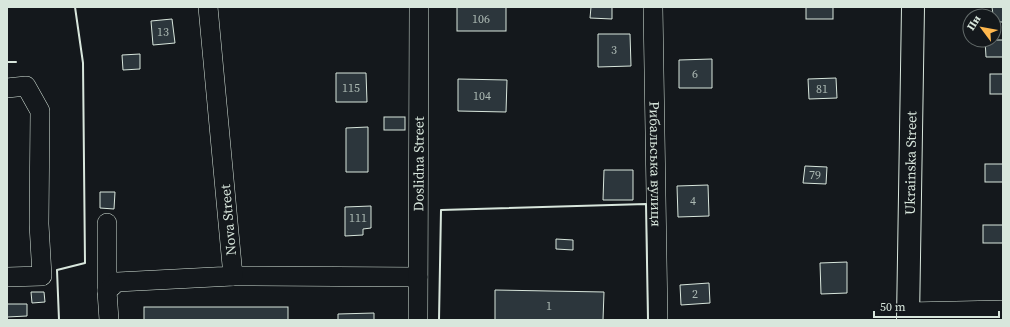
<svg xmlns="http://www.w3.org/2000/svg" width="1010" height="327" font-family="'Source Serif 4',serif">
  <rect width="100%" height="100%" fill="#14181c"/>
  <g fill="#2c363c" stroke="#d8e6dc">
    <rect x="457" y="7" width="49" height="24"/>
    <polygon points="591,7 612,7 612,19 590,18"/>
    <rect x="806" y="7" width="27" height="12"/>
    <polygon points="992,7 1003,7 1003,22 994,22"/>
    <polygon points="172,19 175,43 153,45 151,21"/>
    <polygon points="598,34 630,34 631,66 598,67"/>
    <polygon points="985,40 1003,40 1003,57 986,57"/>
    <polygon points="140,54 140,69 123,70 122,55"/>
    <polygon points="712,59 712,88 679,88 679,60"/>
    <polygon points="336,73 366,73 367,102 336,102"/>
    <rect x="990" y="74" width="13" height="20"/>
    <polygon points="836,78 837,98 809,99 808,79"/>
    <polygon points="458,79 507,80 506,112 458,111"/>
    <rect x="384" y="117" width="21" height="13"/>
    <polygon points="368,127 368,172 346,172 346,128"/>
    <rect x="985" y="164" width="18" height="18"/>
    <polygon points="805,166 827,167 826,184 803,183"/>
    <polygon points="604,170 633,170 633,200 603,200"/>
    <polygon points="708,185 709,216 678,217 677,186"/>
    <polygon points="100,192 115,192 114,209 100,208"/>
    <polygon points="371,206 371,228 363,229 363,235 345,236 345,207"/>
    <rect x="983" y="225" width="20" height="18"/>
    <polygon points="556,239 573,240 573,250 556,249"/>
    <polygon points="847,262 847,293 821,294 820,263"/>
    <polygon points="709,283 710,303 681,305 680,285"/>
    <polygon points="495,290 604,292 603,320 495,320"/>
    <polygon points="31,292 44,292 45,302 32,303"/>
    <polygon points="7,304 27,304 27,316 7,317"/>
    <rect x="144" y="307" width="144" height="13"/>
    <polygon points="374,313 374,320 338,320 338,314"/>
  </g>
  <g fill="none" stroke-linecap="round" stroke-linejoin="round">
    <defs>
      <g id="minor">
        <path id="s1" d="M 653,7 L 658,320"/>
        <polyline points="7,88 26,86 40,111 39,224 42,276 7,277"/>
        <polyline points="107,223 107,291"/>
        <polyline points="233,276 418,277"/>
        <polyline points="908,312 1003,310"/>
        <polyline points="109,320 107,291 117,282 233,276 208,7"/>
        <path id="s2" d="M 418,320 L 419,7"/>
      </g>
      <g id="major">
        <path id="s3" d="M 908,320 L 913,7"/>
      </g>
    </defs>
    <use href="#minor" stroke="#d8e6dc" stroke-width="20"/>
    <use href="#major" stroke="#d8e6dc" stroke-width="24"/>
    <use href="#minor" stroke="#14181c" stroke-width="19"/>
    <use href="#major" stroke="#14181c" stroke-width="22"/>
    <g stroke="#d8e6dc" stroke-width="2">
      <polyline points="7,62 16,62"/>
      <polyline points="59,320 57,270 85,263 83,63 75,7"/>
      <polyline points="439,320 441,210 646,204 648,320"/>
    </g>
  </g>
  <g text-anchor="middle" stroke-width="3" stroke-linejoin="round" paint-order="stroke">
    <g font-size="12" fill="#adbab4">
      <text x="481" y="23">106</text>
      <text x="163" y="36">13</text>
      <text x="614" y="54">3</text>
      <text x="695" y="78">6</text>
      <text x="351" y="92">115</text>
      <text x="822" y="93">81</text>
      <text x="482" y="100">104</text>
      <text x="815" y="179">79</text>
      <text x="693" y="205">4</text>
      <text x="358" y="222">111</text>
      <text x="695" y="298">2</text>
      <text x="549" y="310">1</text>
    </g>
    <g font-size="14" fill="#d8e6dc" stroke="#14181c">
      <text dy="5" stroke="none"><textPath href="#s1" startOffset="157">Рибальська вулиця</textPath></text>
      <text dy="5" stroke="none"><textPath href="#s2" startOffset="156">Doslidna Street</textPath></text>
      <text dy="5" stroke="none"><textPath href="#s3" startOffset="157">Ukrainska Street</textPath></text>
      <text transform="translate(228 220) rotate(-95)" y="5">Nova Street</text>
    </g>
  </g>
  <rect width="1010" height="327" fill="none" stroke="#d8e6dc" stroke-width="16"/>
  <g transform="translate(982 28) rotate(302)"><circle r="19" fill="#14181c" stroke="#626a69"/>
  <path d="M0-3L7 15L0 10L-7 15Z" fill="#ffb74d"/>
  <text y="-6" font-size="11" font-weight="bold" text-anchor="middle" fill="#d8e6dc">Пн</text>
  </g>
  <path d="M874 311v6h125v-6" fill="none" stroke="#d8e6dc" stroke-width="2"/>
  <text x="880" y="311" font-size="12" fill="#d8e6dc" stroke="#14181c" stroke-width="3" paint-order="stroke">50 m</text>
</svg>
